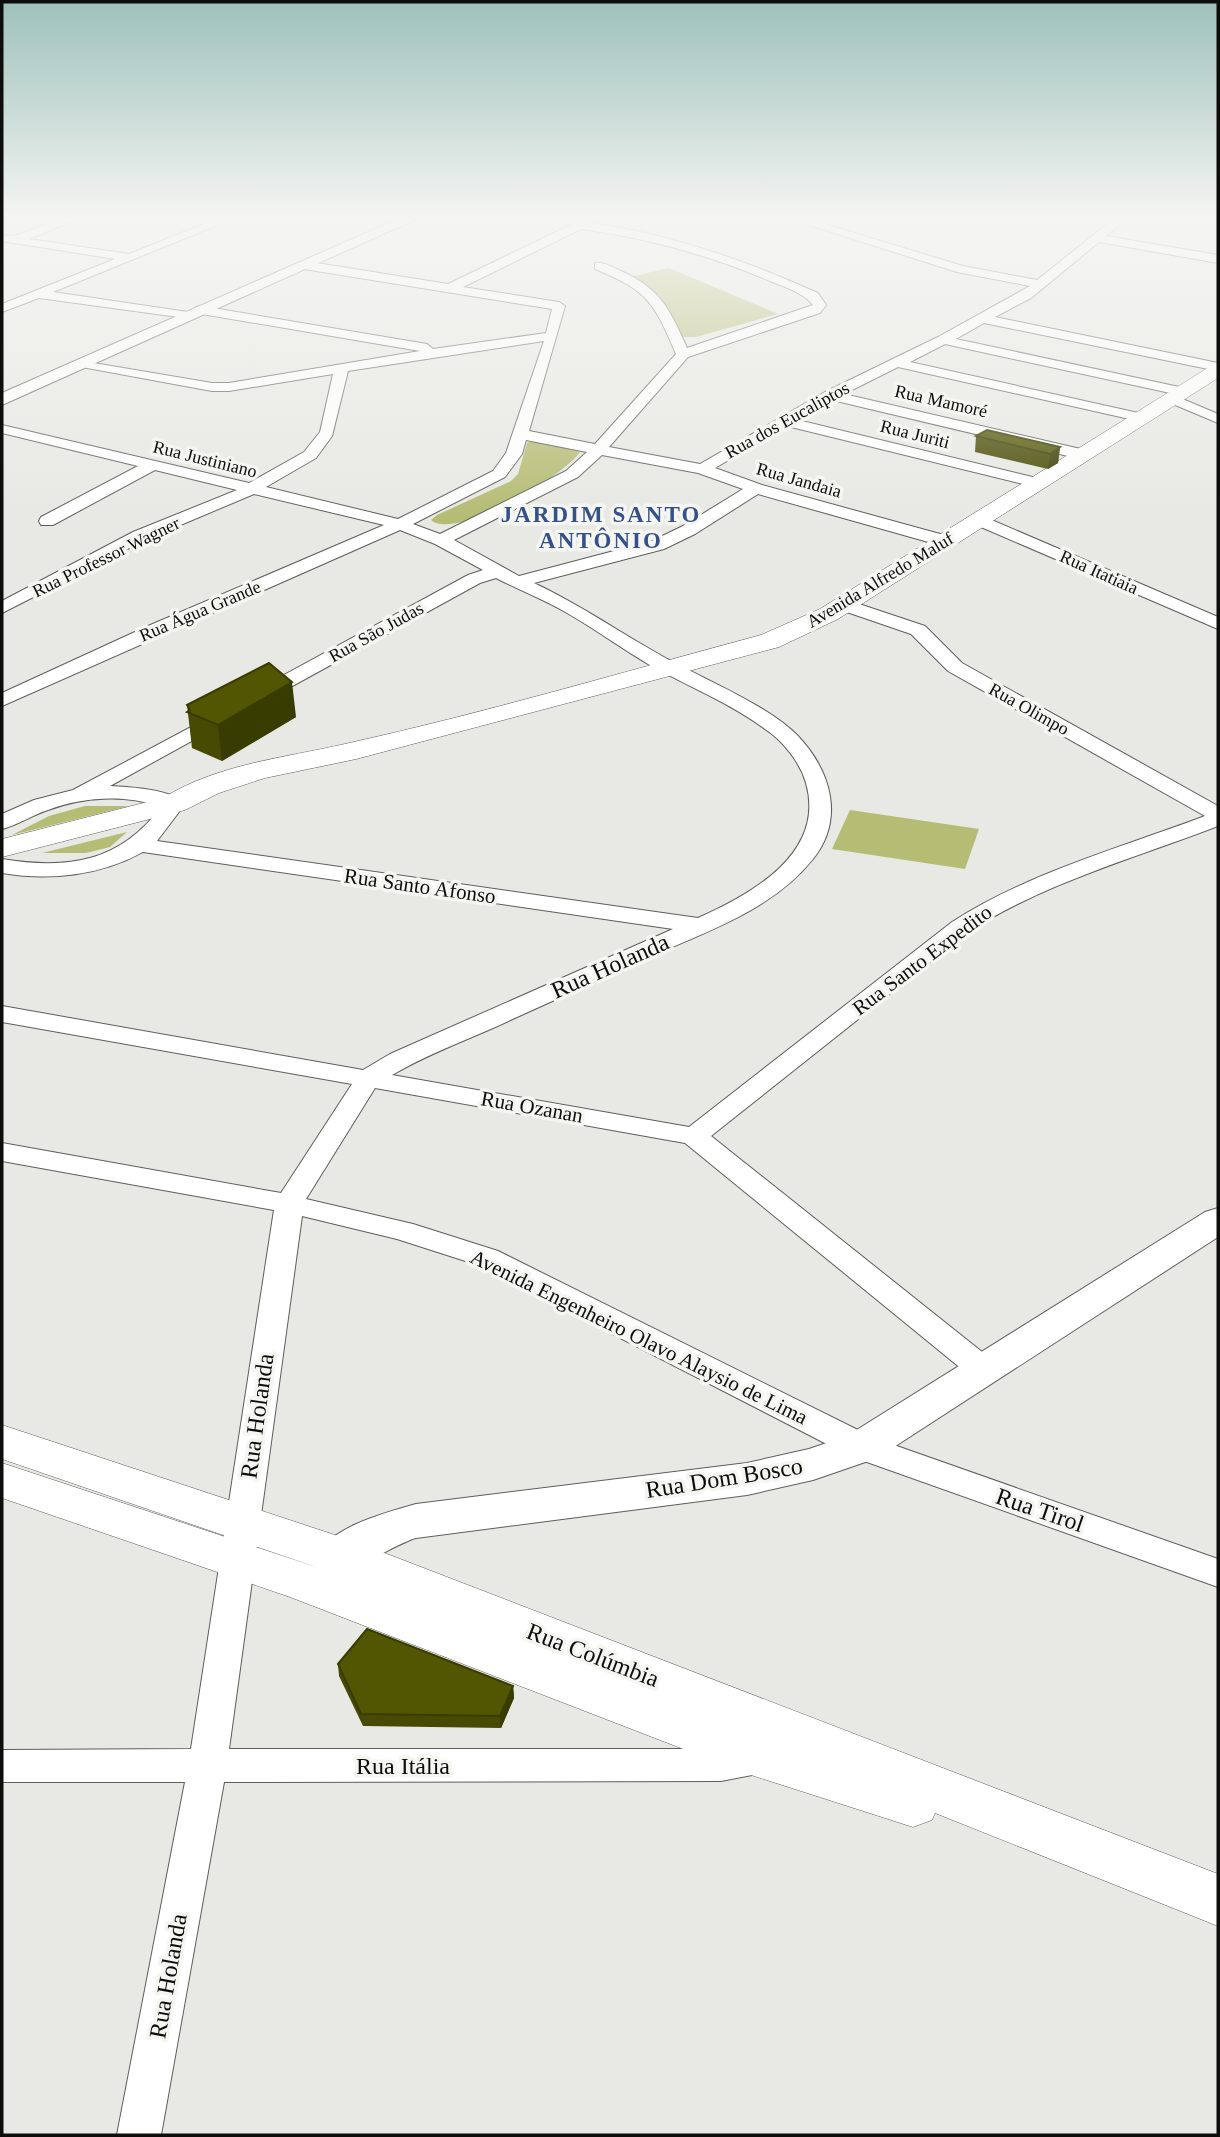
<svg xmlns="http://www.w3.org/2000/svg" width="1220" height="2137" font-family="Georgia,serif">
  <rect width="100%" height="100%" fill="#e8e8e4"/>
  <g fill="#b5bc73">
    <polygon points="669,268 778,314 696,337 681,337 660,296 630,277"/>
    <path d="M 535,440 L 580,452 C 566,475 453,542 431,520 L 437,515 L 511,481 L 518,474 L 527,443 Z"/>
    <polygon points="85,806 129,806 12,835 49,816"/>
    <polygon points="850,810 979,829 965,869 832,849"/>
    <polygon points="127,832 110,847 86,853 42,853"/>
  </g>
  <g fill="none" stroke-linecap="round" stroke-linejoin="round">
    <defs>
      <g id="minor">
        <polygon points="63,218 80,218 29,239 129,254 219,218 235,218 53,292 188,312 193,313 193,319 39,298 2,312 2,304 115,259 2,241 2,235 15,236"/>
        <path d="M 585,218 L 600,218 L 592,223 C 672,235 745,260 818,293 L 826,305 L 820,313 L 688,357 L 609,447 L 700,464 L 825,392 L 938,337 L 1030,286 L 957,272 L 787,218 L 805,218 L 963,266 L 1037,280 L 1115,218 L 1128,218 L 1106,236 L 1218,255 L 1218,263 L 1099,242 L 1031,298 L 995,317 L 1218,363 L 1218,371 L 984,323 L 956,339 L 1184,388 L 1191,392 L 1184,396 L 945,344 L 910,362 L 1143,414 L 1150,418 L 1143,422 L 898,367 L 844,394 L 1085,450 L 1093,455 L 1085,460 L 832,400 L 798,420 L 1045,480 L 1047,483 L 1039,488 L 787,426 L 715,468 L 762,485 L 951,537 L 954,541 L 951,545 L 939,545 L 758,494 L 695,534 L 664,549 L 534,583 C 579,604 619,632 662,656 C 701,678 768,705 798,736 C 831,771 845,819 813,859 C 774,908 711,930 656,954 C 602,979 547,1003 493,1028 C 459,1043 424,1056 392,1075 L 689,1127 L 952,922 C 1028,873 1120,848 1205,816 L 948,671 L 911,634 L 838,609 L 835,605 L 838,601 L 850,601 L 925,626 L 962,663 L 1218,806 L 1218,826 C 1135,858 1044,883 968,932 L 711,1136 L 996,1363 L 1001,1371 L 996,1379 L 985,1382 L 974,1379 L 685,1143 L 375,1088 L 306,1199 L 413,1224 L 498,1251 L 874,1438 L 1218,1559 L 1218,1587 L 850,1456 L 478,1265 L 397,1239 L 302,1216 L 229,1749 L 721,1749 L 759,1743 L 773,1747 L 778,1759 L 773,1771 L 721,1781 L 224,1782 L 161,2135 L 117,2135 L 185,1782 L 2,1782 L 2,1750 L 191,1749 L 274,1210 L 2,1161 L 2,1143 L 281,1193 L 352,1084 L 2,1022 L 2,1006 L 363,1070 L 390,1054 L 673,929 L 143,852 C 100,876 49,881 2,873 L 2,859 C 68,870 120,862 161,807 C 125,794 83,797 48,810 C 32,815 18,825 2,829 L 2,814 L 34,800 L 73,790 L 221,711 L 228,713 L 231,717 L 228,721 L 110,786 C 129,787 173,789 185,804 L 157,841 L 698,918 C 752,894 826,853 806,783 C 800,762 783,741 765,729 C 732,704 685,685 648,664 C 621,648 595,629 567,613 C 545,600 519,590 496,578 L 480,583 L 265,701 L 251,701 L 248,697 L 251,693 L 468,575 L 483,570 L 435,544 L 400,530 L 2,706 L 2,693 L 148,626 L 384,525 L 254,494 L 145,540 L 2,613 L 2,601 L 133,532 L 237,490 L 155,470 L 53,525 L 41,525 L 39,521 L 41,517 L 138,466 L 2,433 L 2,425 L 249,483 L 304,452 L 320,432 L 333,374 L 229,391 L 212,391 L 87,368 L 82,367 L 82,361 L 212,383 L 229,383 L 420,351 L 196,313 L 196,307 L 201,306 L 427,344 L 433,349 L 546,333 L 552,309 L 304,269 L 298,265 L 304,261 L 448,284 ZM 581,229 C 647,238 709,255 770,281 C 784,287 804,293 813,305 L 687,348 C 671,311 660,288 621,271 C 612,267 604,262 595,263 L 595,269 C 648,291 654,302 676,354 L 595,444 L 529,431 L 565,306 L 559,302 L 463,287 ZM 544,341 L 506,453 L 493,471 L 398,519 L 266,487 L 316,458 L 332,436 L 348,371 ZM 526,440 L 587,452 L 566,471 L 440,534 L 413,524 L 505,477 L 522,454 ZM 602,455 L 698,473 L 743,489 L 683,526 L 652,541 L 519,576 L 454,540 L 578,477 Z"/>
        <polygon points="1173,395 1218,414 1218,423 1168,402 1166,399 1168,396"/>
        <polygon points="980,515 1218,617 1218,629 974,524 972,520 974,516"/>
      </g>
      <g id="tertiary">
        <polygon points="400,218 419,218 2,405 2,393"/>
        <path d="M 1218,1208 L 1218,1237 L 877,1458 L 813,1480 L 747,1495 L 416,1538 C 395,1544 355,1571 340,1572 C 335,1572 328,1569 323,1567 L 317,1555 C 333,1526 385,1513 416,1504 L 747,1463 L 809,1449 L 847,1436 L 1205,1212 Z"/>
      </g>
      <g id="secondary">
        <path d="M 1218,364 L 1218,378 L 838,619 L 779,647 L 356,759 L 265,778 L 219,793 L 185,810 L 2,857 L 2,839 L 163,798 C 218,764 284,758 345,744 C 485,713 623,672 761,635 L 820,609 L 1211,366 Z"/>
        <polygon points="2,1425 356,1542 1218,1874 1218,1926 935,1813 932,1820 913,1827 748,1774 290,1597 2,1498 2,1463 322,1569 2,1459"/>
      </g>
    </defs>
    <use href="#minor" stroke="#5e5f5b" stroke-width="2"/>
    <use href="#tertiary" stroke="#5e5f5b" stroke-width="2"/>
    <use href="#secondary" stroke="#5e5f5b" stroke-width="1"/>
    <use href="#minor" fill="#fff" fill-rule="evenodd"/>
    <use href="#tertiary" fill="#fff" fill-rule="evenodd"/>
    <use href="#secondary" fill="#fff" fill-rule="evenodd"/>
  </g>
  <g fill="#474a02">
    <polygon points="976,436 1060,447 1058,463 1048,469 975,452"/>
    <polygon points="187,705 296,717 222,761 192,748"/>
    <polygon points="338,1664 513,1686 514,1698 501,1728 363,1726 339,1676"/>
  </g>
  <g fill="#393c01">
    <polygon points="1060,447 1058,463 1048,469 1050,454"/>
    <polygon points="292,682 296,717 222,761 218,725"/>
    <polygon points="513,1686 514,1698 501,1728 500,1716"/>
  </g>
  <g fill="#525602" stroke="#393c01" stroke-width="2">
    <polygon points="987,430 1060,447 1050,454 976,436"/>
    <polygon points="269,663 292,682 218,725 187,712 190,710 187,705"/>
    <polygon points="367,1629 513,1686 500,1716 361,1714 338,1664"/>
  </g>
  <linearGradient id="sky" x2="0" y2="1"><stop stop-color="#9dc1ba"/><stop offset="0.42" stop-color="#f5f5f3"/><stop offset="1" stop-color="#f5f5f3" stop-opacity="0"/></linearGradient>
  <rect width="1220" height="517" fill="url(#sky)"/>
  <g text-anchor="middle" stroke-width="7" stroke-linejoin="round" paint-order="stroke">
    <g font-size="18" fill="#0d0d0c" stroke="#f5f6f1">
      <text transform="translate(941 401) rotate(13)" y="6">Rua Mamoré</text>
      <text transform="translate(787 420) rotate(-29)" y="6">Rua dos Eucaliptos</text>
      <text transform="translate(915 434) rotate(14)" y="6">Rua Juriti</text>
      <text transform="translate(205 459) rotate(14)" y="6">Rua Justiniano</text>
      <text transform="translate(799 480) rotate(16)" y="6">Rua Jandaia</text>
      <text transform="translate(106 557) rotate(-26)" y="6">Rua Professor Wagner</text>
      <text transform="translate(1099 572) rotate(24)" y="6">Rua Itatiaia</text>
      <text transform="translate(880 580) rotate(-31)" y="6">Avenida Alfredo Maluf</text>
      <text transform="translate(200 611) rotate(-23)" y="6">Rua Água Grande</text>
      <text transform="translate(376 632) rotate(-29)" y="6">Rua São Judas</text>
      <text transform="translate(1029 709) rotate(29)" y="6">Rua Olimpo</text>
    </g>
    <g font-size="21" fill="#0d0d0c" stroke="#f5f6f1">
      <text transform="translate(420 886) rotate(8)" y="7">Rua Santo Afonso</text>
      <text transform="translate(922 960) rotate(-37)" y="7">Rua Santo Expedito</text>
      <text transform="translate(532 1107) rotate(10)" y="7">Rua Ozanan</text>
      <text transform="translate(639 1337) rotate(26)" y="7">Avenida Engenheiro Olavo Alaysio de Lima</text>
    </g>
    <g font-size="23" font-weight="bold" letter-spacing="2" fill="#34518a" stroke="#f5f6f1">
      <text x="601" y="522">JARDIM SANTO<tspan x="601" dy="26">ANTÔNIO</tspan></text>
    </g>
    <g font-size="24" fill="#0d0d0c" stroke="#f5f6f1">
      <text transform="translate(610 966) rotate(-24)" y="8">Rua Holanda</text>
      <text transform="translate(257 1416) rotate(-82)" y="8">Rua Holanda</text>
      <text transform="translate(724 1478) rotate(-9)" y="8">Rua Dom Bosco</text>
      <text transform="translate(1040 1510) rotate(19)" y="8">Rua Tirol</text>
      <text transform="translate(593 1655) rotate(21)" y="8">Rua Colúmbia</text>
      <text x="403" y="1774">Rua Itália</text>
      <text transform="translate(168 1976) rotate(-80)" y="8">Rua Holanda</text>
    </g>
  </g>
  <rect width="1220" height="2137" fill="none" stroke="#0d0d0c" stroke-width="7"/>
</svg>
